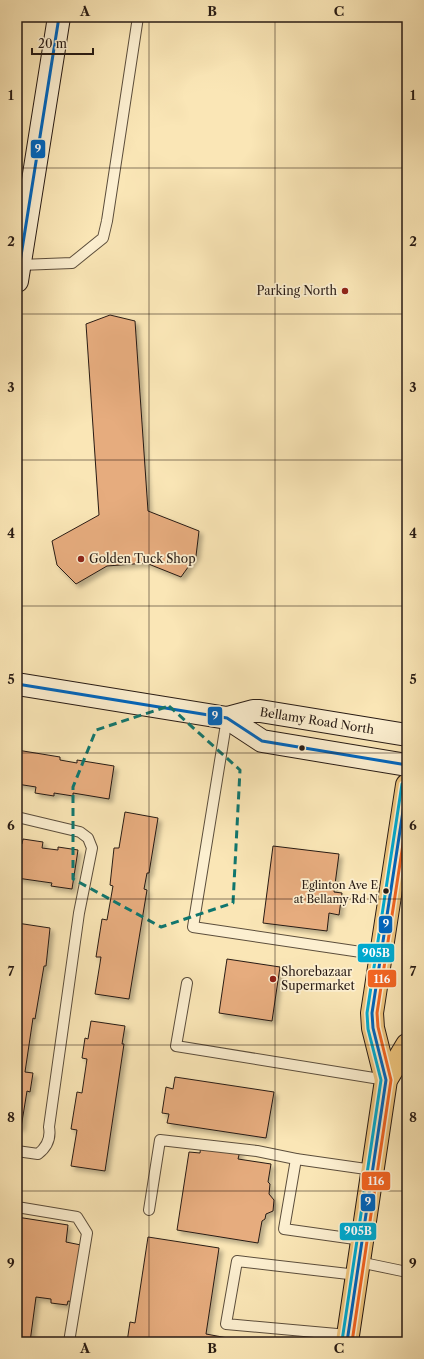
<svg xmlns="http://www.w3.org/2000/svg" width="424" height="1359" font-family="'Libre Caslon Text',serif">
  <defs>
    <filter id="shadow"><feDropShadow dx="3.5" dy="3.5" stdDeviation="2" flood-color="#0004"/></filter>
  </defs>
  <rect width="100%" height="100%" fill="#fae6b6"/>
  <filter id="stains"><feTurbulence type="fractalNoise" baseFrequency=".005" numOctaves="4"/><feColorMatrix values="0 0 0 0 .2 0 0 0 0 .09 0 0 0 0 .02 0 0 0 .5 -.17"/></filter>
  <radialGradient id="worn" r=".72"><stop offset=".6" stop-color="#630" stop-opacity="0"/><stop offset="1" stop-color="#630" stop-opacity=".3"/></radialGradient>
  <g fill="#e6ac7e" stroke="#281b14" filter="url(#shadow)">
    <polygon points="110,315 135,321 148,511 199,531 196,556 181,577 146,563 107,566 76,584 57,565 52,541 99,515 86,324"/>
    <polygon points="17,750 60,757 60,760 77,763 77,760 114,766 109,799 73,793 73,796 54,793 54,796 35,793 36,787 17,784"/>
    <polygon points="125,812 158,818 149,873 147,873 144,889 147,890 129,999 95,994 101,957 96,957 102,919 107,920 113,886 110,885 114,848 119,848"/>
    <polygon points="23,839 43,842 42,848 58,850 58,847 78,850 72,889 51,886 52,883 17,878 17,844 22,844"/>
    <polygon points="273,846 339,854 334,892 342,893 339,915 329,913 327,931 263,923"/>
    <polygon points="17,923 50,928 46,966 44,966 35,1019 33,1018 25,1072 33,1073 30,1092 27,1091 21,1128 17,1127"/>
    <polygon points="227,959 280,967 272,1021 219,1013"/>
    <polygon points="91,1021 125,1026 122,1044 124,1044 105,1171 71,1166 77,1130 71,1129 77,1092 82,1093 87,1059 82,1058 85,1038 88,1039"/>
    <polygon points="175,1077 274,1092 266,1138 167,1123 169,1114 162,1113 166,1087 173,1089"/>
    <polygon points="201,1145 240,1151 238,1159 271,1164 268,1182 270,1184 269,1194 274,1200 273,1211 266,1214 265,1219 262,1221 258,1243 177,1230 189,1152 200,1153"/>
    <polygon points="17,1217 68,1225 66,1242 81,1245 73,1302 68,1301 67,1305 51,1303 51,1299 36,1297 30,1342 17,1342"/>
    <polygon points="148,1237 219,1248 206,1334 233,1339 232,1342 127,1342 130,1322 135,1323"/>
  </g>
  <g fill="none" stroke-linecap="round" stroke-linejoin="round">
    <defs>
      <g id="lane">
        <polyline points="20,265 72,263 103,238 107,221 138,17"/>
        <polyline points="227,718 193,927 381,955"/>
        <path d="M 17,817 L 80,832 L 88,838 L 92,848 L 79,913 L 49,1127 C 51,1138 47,1147 38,1154 L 17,1151"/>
        <polyline points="187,983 176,1046 386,1080"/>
        <polyline points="296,1159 284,1229 362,1240"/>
        <polyline points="17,1207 77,1217 87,1233 69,1342"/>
        <polyline points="149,1210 160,1140 257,1151 296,1159 373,1170"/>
        <polyline points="359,1262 407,1272"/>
        <polyline points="348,1335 226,1324 237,1261 357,1275"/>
      </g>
      <g id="secondary">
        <polyline points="17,281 59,17"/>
        <polyline points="17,684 227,718 253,711 260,711 407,735"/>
        <polyline points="227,718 262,741 407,765"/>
      </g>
      <g id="primary">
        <polyline points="386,1080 373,1028 372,1013 407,785"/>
        <polyline points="347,1342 386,1080 407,1045"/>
      </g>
    </defs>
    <use href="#lane" stroke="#5c4e3c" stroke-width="12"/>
    <use href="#secondary" stroke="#281b14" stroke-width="24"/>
    <use href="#primary" stroke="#281b14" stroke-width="24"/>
    <use href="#lane" stroke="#fcefd0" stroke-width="10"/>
    <use href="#secondary" stroke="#fcefd0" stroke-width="22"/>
    <use href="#primary" stroke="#edc37b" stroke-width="22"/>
    <defs>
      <g id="bus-1">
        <polyline points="17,281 59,17"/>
        <polyline points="17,684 227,718 262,741 407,765"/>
        <polyline points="347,1342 386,1080 373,1028 372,1013 407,785"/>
      </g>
      <polyline id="bus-2" points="352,1342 391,1080 378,1027 377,1013 407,818"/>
      <polyline id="bus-3" points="342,1341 381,1080 368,1029 367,1013 402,784"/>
    </defs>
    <use href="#bus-1" stroke="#fcefd0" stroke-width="6"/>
    <use href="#bus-2" stroke="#fcefd0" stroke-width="6"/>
    <use href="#bus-3" stroke="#fcefd0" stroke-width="6"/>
    <use href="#bus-1" stroke="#0065bd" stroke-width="3"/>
    <use href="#bus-2" stroke="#f26522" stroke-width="3"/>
    <use href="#bus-3" stroke="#00a9ce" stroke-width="3"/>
  </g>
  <path fill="none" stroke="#0f766e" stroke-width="3" stroke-dasharray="8 5" stroke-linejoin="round" d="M 169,706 L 240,770 L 233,903 L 161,927 L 73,879 L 73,787 L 96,730 Z"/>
  <path fill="none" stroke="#281b14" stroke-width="1" stroke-opacity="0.55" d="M 149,17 L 149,1342M 275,17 L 275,1342M 17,168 L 407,168M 17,314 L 407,314M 17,460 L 407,460M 17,606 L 407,606M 17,753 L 407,753M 17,899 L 407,899M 17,1045 L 407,1045M 17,1191 L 407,1191"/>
  <g fill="#8f2418" stroke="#fcefd0" stroke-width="1.5">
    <circle cx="345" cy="291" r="4"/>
    <circle cx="81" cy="559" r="4"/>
    <circle cx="273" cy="979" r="4"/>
  </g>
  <g fill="#281b14" stroke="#fcefd0" stroke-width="1.5">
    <circle cx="302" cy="748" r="3.5"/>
    <circle cx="386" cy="891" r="3.5"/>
  </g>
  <g text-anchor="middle" stroke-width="3.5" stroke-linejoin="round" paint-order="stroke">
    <g font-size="11" fill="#281b14" stroke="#fcefd0" text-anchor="end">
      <text x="378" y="889">Eglinton Ave E<tspan x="378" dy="14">at Bellamy Rd N</tspan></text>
    </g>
    <g font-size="12" fill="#281b14" stroke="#fcefd0" text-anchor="start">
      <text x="337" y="295" text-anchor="end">Parking North</text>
      <text x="89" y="563">Golden Tuck Shop</text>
      <text x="281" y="976">Shorebazaar<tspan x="281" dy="14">Supermarket</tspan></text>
    </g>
    <g font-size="12" fill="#281b14" stroke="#fcefd0">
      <text transform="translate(317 721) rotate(9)" y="4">Bellamy Road North</text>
    </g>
  </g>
  <g stroke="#fcefd0" stroke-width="1.5">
    <rect x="30" y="139" width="16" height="20" rx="4" fill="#0065bd"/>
    <rect x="207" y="706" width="16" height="20" rx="4" fill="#0065bd"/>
    <rect x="378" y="915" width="15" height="19" rx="4" fill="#0065bd"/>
    <rect x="357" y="943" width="38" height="20" rx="4" fill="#00a9ce"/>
    <rect x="367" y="969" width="30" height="19" rx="4" fill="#f26522"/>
    <rect x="361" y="1171" width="30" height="20" rx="4" fill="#f26522"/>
    <rect x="360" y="1193" width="16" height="19" rx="4" fill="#0065bd"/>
    <rect x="339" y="1222" width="38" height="19" rx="4" fill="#00a9ce"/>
  </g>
  <g font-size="11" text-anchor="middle" font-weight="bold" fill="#fff">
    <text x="38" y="153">9</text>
    <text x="215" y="720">9</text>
    <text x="386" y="928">9</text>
    <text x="376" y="957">905B</text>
    <text x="382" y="983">116</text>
    <text x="376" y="1185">116</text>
    <text x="368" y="1206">9</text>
    <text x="358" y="1235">905B</text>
  </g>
  <rect width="424" height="1359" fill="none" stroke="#fae6b6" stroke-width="44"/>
  <path d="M32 48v6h61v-6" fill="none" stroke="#281b14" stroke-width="2"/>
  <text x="38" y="48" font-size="12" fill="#281b14" stroke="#fcefd0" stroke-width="3" paint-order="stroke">20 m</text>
  <rect x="22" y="22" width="380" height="1315" fill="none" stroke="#281b14" stroke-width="1.5"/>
  <g font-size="13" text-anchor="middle" font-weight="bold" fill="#281b14">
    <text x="85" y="16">A</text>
    <text x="212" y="16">B</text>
    <text x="339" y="16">C</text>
    <text x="11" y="100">1</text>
    <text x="413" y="100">1</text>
    <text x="11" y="246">2</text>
    <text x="413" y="246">2</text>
    <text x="11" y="392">3</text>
    <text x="413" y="392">3</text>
    <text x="11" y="538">4</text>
    <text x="413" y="538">4</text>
    <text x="11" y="684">5</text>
    <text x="413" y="684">5</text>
    <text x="11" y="830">6</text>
    <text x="413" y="830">6</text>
    <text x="11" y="976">7</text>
    <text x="413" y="976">7</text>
    <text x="11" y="1122">8</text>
    <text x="413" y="1122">8</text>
    <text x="11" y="1268">9</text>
    <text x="413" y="1268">9</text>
    <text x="85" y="1353">A</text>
    <text x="212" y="1353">B</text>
    <text x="339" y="1353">C</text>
  </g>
  <rect width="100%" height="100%" filter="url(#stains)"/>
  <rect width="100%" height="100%" fill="url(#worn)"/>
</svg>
